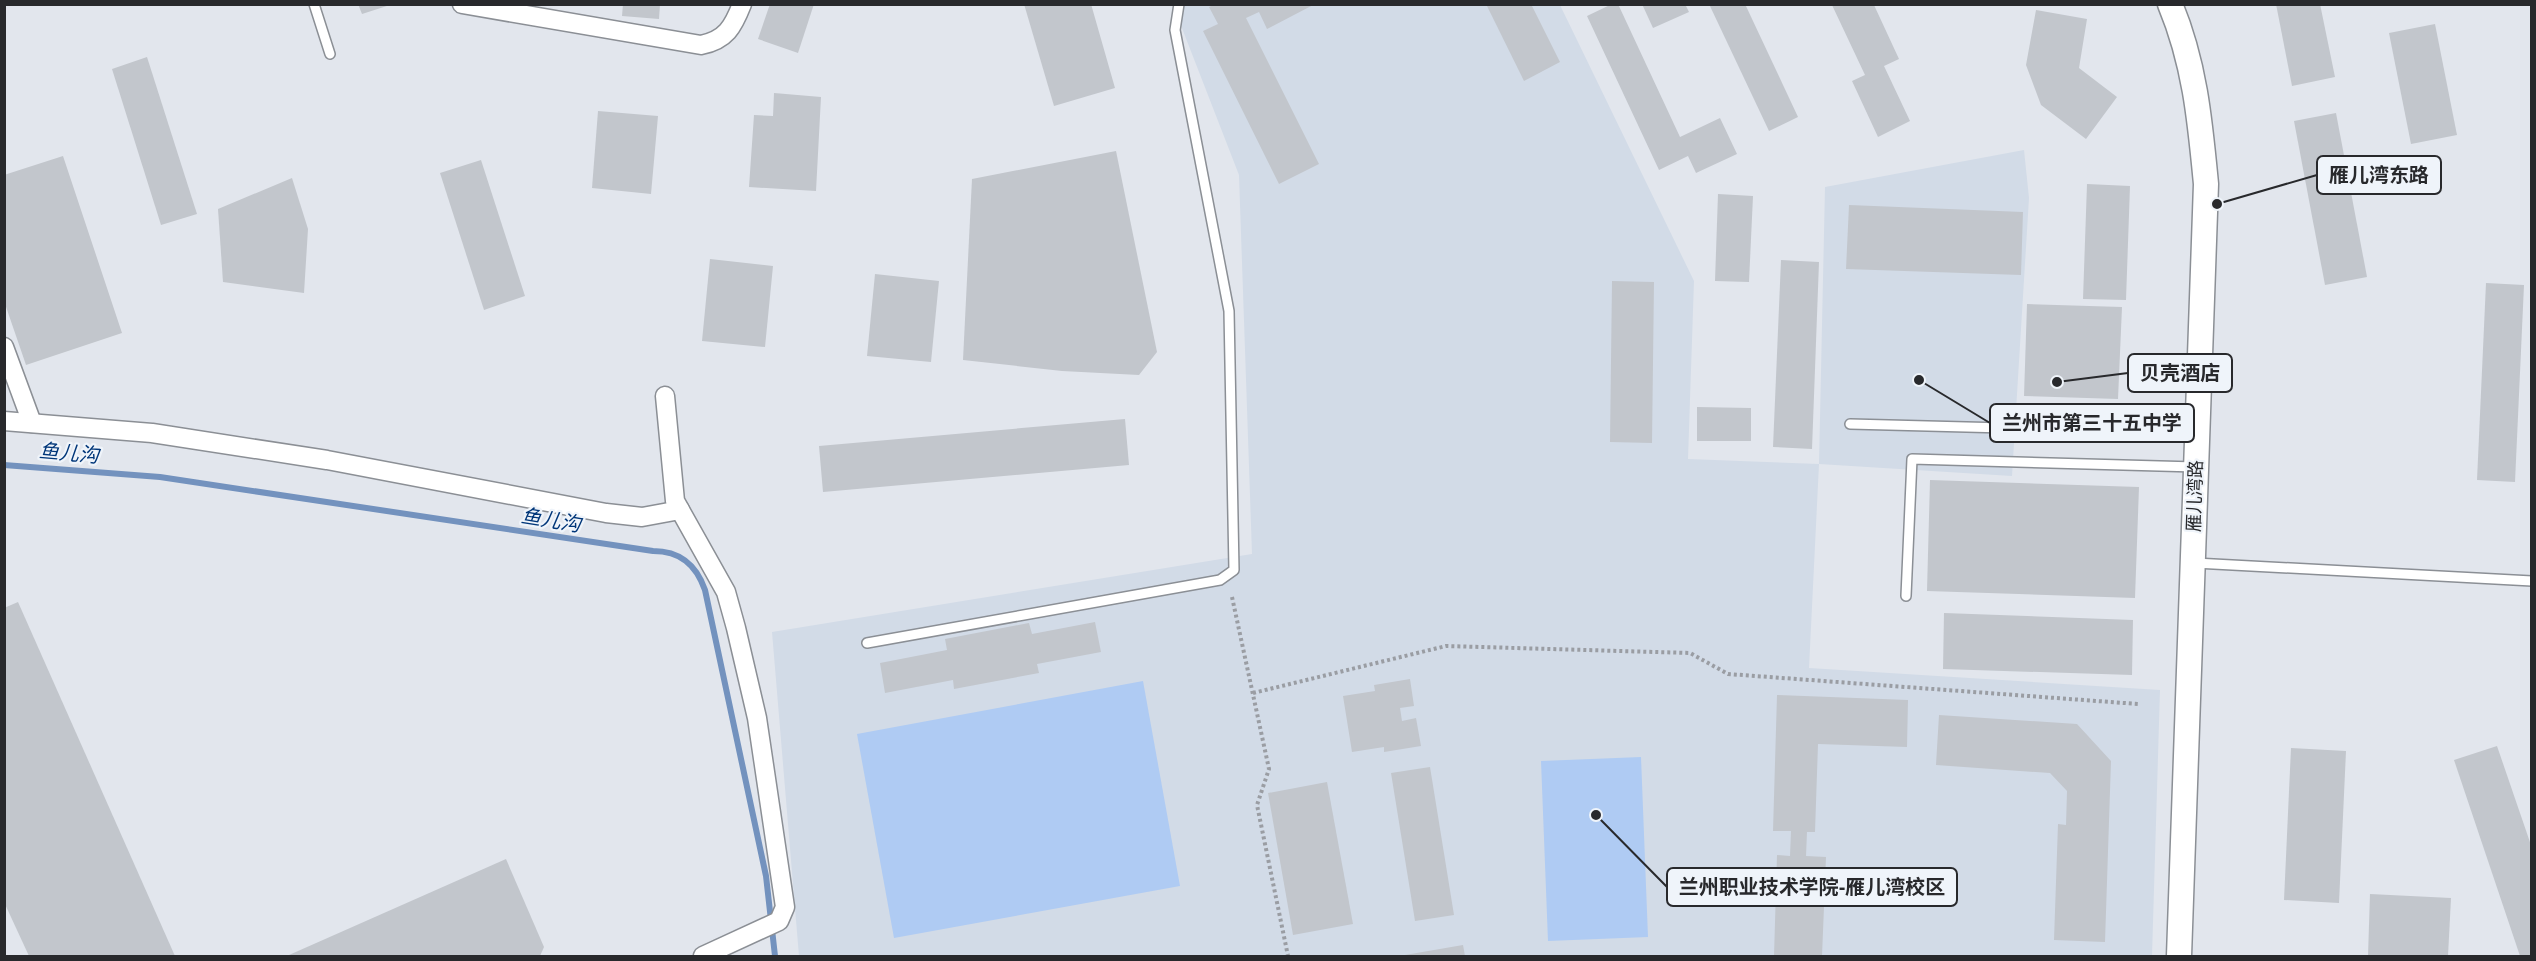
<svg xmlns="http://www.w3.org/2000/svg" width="2536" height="961" font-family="Arial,'Noto Sans SC',sans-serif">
  <rect width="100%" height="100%" fill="#e2e6ed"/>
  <polygon fill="#d2dbe7" points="1173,5 1560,5 1694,281 1688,459 1819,464 1825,187 2024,150 2029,198 2012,476 1819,464 1809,668 2160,690 2152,956 799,956 772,632 1252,554 1239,175"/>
  <g fill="#afcbf3">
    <polygon points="1143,681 1180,886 894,938 857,734"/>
    <polygon points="1641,757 1648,937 1548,941 1541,761"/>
  </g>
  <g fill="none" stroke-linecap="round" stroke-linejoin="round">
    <path stroke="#7392be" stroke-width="6" d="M 4,465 L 160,477 L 653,551 C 680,551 696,564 705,590 L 766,876 L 775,956"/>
  </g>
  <g fill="#c2c6cc">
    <polygon points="358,4 390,4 390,5 362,14"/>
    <polygon points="623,4 660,4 659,19 622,16"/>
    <polygon points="770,4 814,4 798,53 758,39"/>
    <polygon points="1024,4 1091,4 1115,88 1054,106"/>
    <polygon points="1215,4 1315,4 1267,29 1259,12 1246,18 1319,164 1279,184 1203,31 1218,24 1209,7"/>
    <polygon points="1486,4 1531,4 1560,62 1524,81"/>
    <polygon points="1612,4 1618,4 1680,137 1720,118 1737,154 1696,173 1688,156 1659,170 1587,16"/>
    <polygon points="1642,4 1685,4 1689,12 1653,28"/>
    <polygon points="1709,4 1745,4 1798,117 1769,131"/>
    <polygon points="2276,4 2320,4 2335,77 2292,86"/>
    <polygon points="1832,5 1874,5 1899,59 1884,66 1910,121 1878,137 1852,81 1865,75"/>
    <polygon points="2036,10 2087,19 2079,68 2117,97 2086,139 2041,105 2026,65"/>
    <polygon points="2435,24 2457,135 2411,144 2389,33"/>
    <polygon points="147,57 197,214 161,225 112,69"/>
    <polygon points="774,93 821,97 816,191 749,187 754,115 773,116"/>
    <polygon points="598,111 658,116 651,194 592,188"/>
    <polygon points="2336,113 2367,277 2325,285 2294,121"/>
    <polygon points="1116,151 1157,352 1139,375 1062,371 963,360 972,179"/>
    <polygon points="63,156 122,333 26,365 4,301 4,175"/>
    <polygon points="481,160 525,296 484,310 440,173"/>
    <polygon points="292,178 308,229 304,293 223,282 218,209"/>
    <polygon points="2087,184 2130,186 2126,300 2083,299"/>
    <polygon points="1718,194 1753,196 1749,282 1715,281"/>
    <polygon points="1849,205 2023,212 2021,275 1846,269"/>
    <polygon points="710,259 773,266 765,347 702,341"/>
    <polygon points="1781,260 1819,262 1812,449 1773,447"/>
    <polygon points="875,274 939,281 931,362 867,356"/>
    <polygon points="1612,281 1654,282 1652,443 1610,442"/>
    <polygon points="2486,283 2524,285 2515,482 2477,480"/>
    <polygon points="2027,304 2122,307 2118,399 2024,396"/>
    <polygon points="1697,407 1751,408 1751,441 1697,441"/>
    <polygon points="1125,419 1129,465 823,492 819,446"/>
    <polygon points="1930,480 2139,487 2135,598 1927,591"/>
    <polygon points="18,602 175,956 29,956 4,902 4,608"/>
    <polygon points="1944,613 2133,620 2132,675 1943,669"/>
    <polygon points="1095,622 1101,652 1037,664 1039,673 954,689 953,680 885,693 880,663 947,650 945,639 1029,623 1032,634"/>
    <polygon points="1410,679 1414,706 1400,708 1402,721 1416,718 1421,746 1384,752 1384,747 1352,752 1343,696 1375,691 1374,685"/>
    <polygon points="1777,695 1908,700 1907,747 1818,744 1815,832 1807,832 1806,856 1826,857 1822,956 1774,956 1777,855 1790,856 1791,831 1773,831"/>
    <polygon points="1939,715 2077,724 2111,761 2105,942 2054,940 2058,824 2066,825 2067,791 2050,773 1936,765"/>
    <polygon points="2497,746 2532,848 2532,956 2520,956 2454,760"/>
    <polygon points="2291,748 2346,751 2339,903 2284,900"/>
    <polygon points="1430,767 1454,915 1415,921 1391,773"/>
    <polygon points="1327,782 1353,924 1293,935 1268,793"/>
    <polygon points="506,859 544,947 540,956 290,956 289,955"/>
    <polygon points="2370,894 2451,898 2448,956 2368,956"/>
    <polygon points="1463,945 1465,956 1405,956 1405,955"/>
  </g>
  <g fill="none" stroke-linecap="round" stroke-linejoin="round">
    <defs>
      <g id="service">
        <polyline points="314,4 330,54"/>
        <polyline points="1850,424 2197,433"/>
        <polyline points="2195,563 2532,581"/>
        <polyline points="1906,596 1912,459 2196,467"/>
        <polyline points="867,643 1220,580 1234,570 1229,311 1175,30 1179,4"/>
      </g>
      <g id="minor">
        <path d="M 462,4 L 701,45 C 726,40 733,27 742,4"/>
        <polyline points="4,347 32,423"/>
        <polyline points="665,396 675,501 726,592 736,628 757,718 785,907 779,921 703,956"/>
        <polyline points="4,421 152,433 327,460 606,513 642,517 680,510"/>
      </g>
      <path id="secondary" d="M 2170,4 C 2195,64 2200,121 2206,184 L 2179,956"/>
    </defs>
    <use href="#service" stroke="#8b8f95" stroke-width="12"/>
    <use href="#minor" stroke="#8b8f95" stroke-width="21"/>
    <use href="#secondary" stroke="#8b8f95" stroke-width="27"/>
    <g stroke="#9a9da3" stroke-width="4" stroke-dasharray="3 3" stroke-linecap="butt">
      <polyline points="1232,597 1269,769 1257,805 1288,956"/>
      <polyline points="1253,693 1446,646 1690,653 1728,674 2138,704"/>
    </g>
    <use href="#service" stroke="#fff" stroke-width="9"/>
    <use href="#minor" stroke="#fff" stroke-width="18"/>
    <use href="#secondary" stroke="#fff" stroke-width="24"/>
  </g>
  <g text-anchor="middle" stroke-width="4.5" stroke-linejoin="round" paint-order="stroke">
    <g font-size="18" fill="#28292c" stroke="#eff4fa">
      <text transform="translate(2195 496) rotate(-88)" y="6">雁儿湾路</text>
    </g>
    <g font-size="20" font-style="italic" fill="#003679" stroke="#eff4fa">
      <text transform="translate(69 453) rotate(5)" y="7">鱼儿沟</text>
      <text transform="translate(551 520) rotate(9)" y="7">鱼儿沟</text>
    </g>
  </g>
  <path fill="none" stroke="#28292c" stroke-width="2" d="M2217 204L2317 175M2057 382L2128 373M1919 380L1990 423M1596 815L1667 887"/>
  <g fill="#28292c" stroke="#eff4fa" stroke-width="2">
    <circle cx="2217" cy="204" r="6"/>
    <circle cx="2057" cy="382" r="6"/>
    <circle cx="1919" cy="380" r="6"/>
    <circle cx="1596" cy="815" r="6"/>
  </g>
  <g fill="#eff4fa" stroke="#28292c" stroke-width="2">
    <rect x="2317" y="156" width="124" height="38" rx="6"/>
    <rect x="2128" y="354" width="104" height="38" rx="6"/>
    <rect x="1990" y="404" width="204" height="38" rx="6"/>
    <rect x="1667" y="868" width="290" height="38" rx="6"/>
  </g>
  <g font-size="20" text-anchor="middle" font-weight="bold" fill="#28292c">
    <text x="2379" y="182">雁儿湾东路</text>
    <text x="2180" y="380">贝壳酒店</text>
    <text x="2092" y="430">兰州市第三十五中学</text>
    <text x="1812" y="894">兰州职业技术学院-雁儿湾校区</text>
  </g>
  <rect width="2536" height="961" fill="none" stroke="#28292c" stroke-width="12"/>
</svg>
